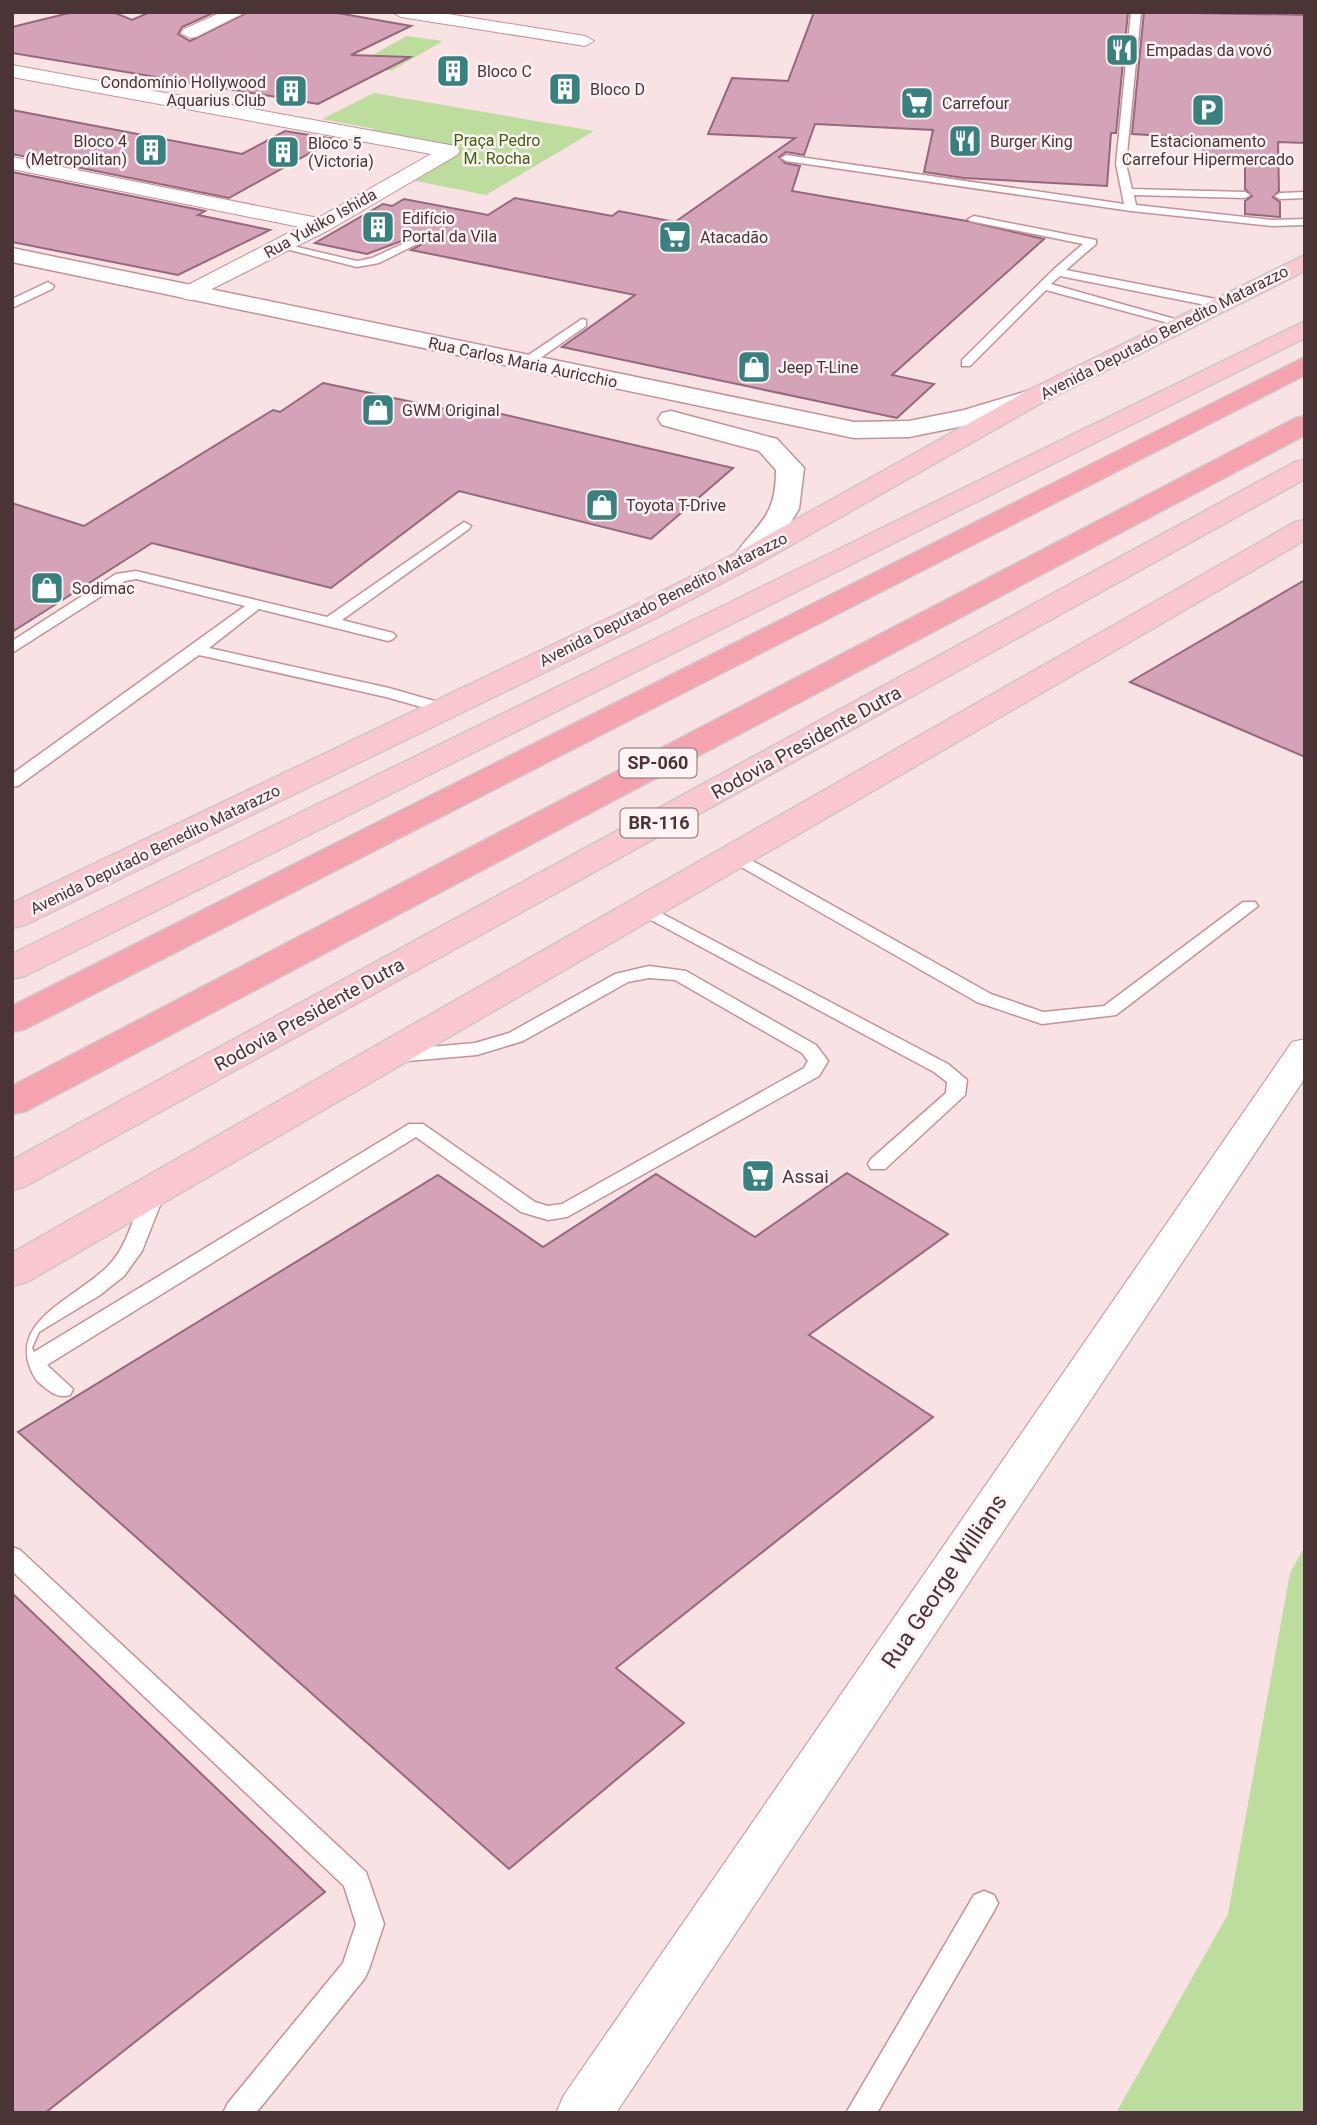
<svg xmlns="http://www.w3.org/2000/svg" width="1317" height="2125" font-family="Roboto,sans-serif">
  <rect width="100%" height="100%" fill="#f9e2e4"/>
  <g fill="#bcdd9e">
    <polygon points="407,36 443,41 391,71 354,65"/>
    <polygon points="374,93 594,131 486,195 411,180 460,152 367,134 375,129 322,119"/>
    <polygon points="1305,1546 1305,2113 1116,2113 1228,1914 1290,1573"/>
  </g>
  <g fill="#d4a3b8" stroke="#95687c" stroke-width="2">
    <polygon points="73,12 113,12 132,20 150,12 215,12 182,27 178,34 190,41 248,12 332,12 411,26 351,55 410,57 318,104 12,53 12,27"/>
    <polygon points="814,12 1128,12 1116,133 1111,133 1107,186 964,178 924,172 933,130 815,124 804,155 786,152 779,157 785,163 800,166 792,191 967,221 1044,239 892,375 934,384 897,418 562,347 635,295 411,250 424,243 422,239 412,237 367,254 315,243 383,204 392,206 404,199 488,215 515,198 612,216 619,211 675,222 795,138 708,134 732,78 788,81"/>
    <polygon points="1144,12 1305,15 1305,143 1278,142 1279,191 1273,197 1280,202 1280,217 1245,214 1245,201 1252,196 1245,189 1245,157 1203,155 1203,138 1132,134"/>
    <polygon points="12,110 242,154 285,131 335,139 229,198 12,154"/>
    <polygon points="12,172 205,211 198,215 270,230 178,275 12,242"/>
    <polygon points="323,383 455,411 463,405 733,468 651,539 459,491 331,588 152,543 12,632 12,503 84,526 273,410 280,412"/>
    <polygon points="1305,580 1305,757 1130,682"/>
    <polygon points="847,1173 948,1234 809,1335 933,1417 616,1668 684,1723 509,1869 18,1432 438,1175 543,1247 656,1174 755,1237"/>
    <polygon points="12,1593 325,1892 45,2113 12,2113"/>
  </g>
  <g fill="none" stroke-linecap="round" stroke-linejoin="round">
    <defs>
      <g id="service">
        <polygon points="1131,12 1141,12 1126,164 1132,189 1245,192 1250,195 1245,198 1134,195 1136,205 1273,220 1305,219 1305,225 1273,226 1131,211 786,161 781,158 786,155 1124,204 1116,164"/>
        <polygon points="1305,192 1305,198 1280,199 1275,196 1280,193"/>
        <polygon points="974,216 1096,240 1096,244 1066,270 1221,300 1227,304 1221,308 1060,276 1051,284 1189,323 1183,327 1046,290 970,366 962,366 962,360 1053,270 1083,244 970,221 968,219"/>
        <polygon points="411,240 421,242 379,263 357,267 274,246 280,243 357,261 372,258"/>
        <polygon points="48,282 54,286 52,289 12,308 12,299"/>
        <polygon points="582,319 586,320 586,326 529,366 521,366 521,360"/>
        <polygon points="464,522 471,526 469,529 342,620 393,633 396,636 393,639 388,641 259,609 209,648 389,688 452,706 454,709 452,712 446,714 386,697 199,655 18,786 12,787 12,774 245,606 136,579 125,581 12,653 12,641 116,574 136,571 327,617"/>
        <polygon points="735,851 991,994 1043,1012 1104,1006 1243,902 1255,902 1258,906 1116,1015 1042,1024 977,1002 729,860 726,856 729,852"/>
        <polygon points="644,904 948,1064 967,1080 965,1095 885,1169 871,1169 868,1164 871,1159 946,1093 947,1082 934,1072 638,913 635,909"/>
        <path d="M 649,966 L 686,971 L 816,1045 L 828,1061 L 819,1076 L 567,1217 L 548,1220 L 521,1212 L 416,1137 L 47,1365 L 73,1389 L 70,1395 C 56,1399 48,1390 37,1381 C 0,1324 72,1301 107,1267 C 130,1245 133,1211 149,1185 L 163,1185 L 166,1190 L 142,1251 L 124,1276 L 100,1295 L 39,1332 L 32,1348 L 34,1352 L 409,1124 L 423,1124 L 535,1202 L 548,1206 L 562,1204 L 804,1068 L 808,1061 L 802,1053 L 675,980 L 649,978 L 628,982 L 523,1041 L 477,1055 L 396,1062 L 386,1056 L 396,1050 L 475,1043 L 509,1033 L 615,974 Z"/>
        <polygon points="12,1547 20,1550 366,1872 384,1924 369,1969 365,1978 256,2113 223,2113 228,2103 343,1963 356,1924 344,1886 12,1571"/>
        <polygon points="984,1891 994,1895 998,1903 994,1911 877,2113 846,2113 974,1895"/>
      </g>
      <g id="minor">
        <polygon points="222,12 246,12 196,37 190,38 181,33 184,29"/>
        <polygon points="392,12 436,12 585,36 594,41 585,46 401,17"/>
        <polygon points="12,65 450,145 457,147 460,151 457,155 329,230 190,300 182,298 179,293 182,288 300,227 12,169 12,157 318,218 431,154 12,77"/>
        <polygon points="1305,1039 1305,1078 616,2113 556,2113 564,2095 1292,1042"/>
      </g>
      <g id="secondary">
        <polygon points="12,248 854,422 909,421 964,410 1034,389 1043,392 1047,397 1043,402 978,423 909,437 854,438 12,262"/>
        <path d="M 671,411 L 777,439 L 804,468 L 799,509 L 783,534 L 756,565 L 746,568 L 736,565 L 732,559 C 757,522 776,520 776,470 L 759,451 L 662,425 L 658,419 L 662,413 Z"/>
      </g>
      <g id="primary">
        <polygon points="1305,255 1305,271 1043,402 756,565 652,620 25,925 12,928 12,903 630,608 736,553 1025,392"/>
        <polygon points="1305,321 1305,338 25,976 12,979 12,954"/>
        <polygon points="1305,460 1305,479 26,1186 12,1190 12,1160 1295,462"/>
        <polygon points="1305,520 1305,540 27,1282 12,1286 12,1253 1295,522"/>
      </g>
      <g id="motorway">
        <polygon points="1305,357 1305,375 25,1029 12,1032 12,1006"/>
        <polygon points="1305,416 1305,435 26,1111 12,1114 12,1086 1296,418"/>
      </g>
    </defs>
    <use href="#service" stroke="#c59197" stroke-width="3"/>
    <use href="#minor" stroke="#c59197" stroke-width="2"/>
    <use href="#secondary" stroke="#c59197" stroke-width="3"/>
    <use href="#primary" stroke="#ccc6c7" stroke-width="3"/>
    <use href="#motorway" stroke="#ccc6c7" stroke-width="3"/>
    <use href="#service" fill="#fff" fill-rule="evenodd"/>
    <use href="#minor" fill="#fff" fill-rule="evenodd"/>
    <use href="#secondary" fill="#fff" fill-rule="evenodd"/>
    <use href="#primary" fill="#f9c8cf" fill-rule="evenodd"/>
    <use href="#motorway" fill="#f5a4af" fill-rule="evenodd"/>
  </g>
  <defs>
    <symbol id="restaurant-square" viewBox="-11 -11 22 22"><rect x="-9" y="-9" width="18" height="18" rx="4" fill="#39817e" stroke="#fef3f4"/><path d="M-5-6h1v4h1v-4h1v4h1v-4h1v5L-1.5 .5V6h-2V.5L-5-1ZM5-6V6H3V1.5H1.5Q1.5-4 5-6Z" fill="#fff"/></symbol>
    <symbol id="building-square" viewBox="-11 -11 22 22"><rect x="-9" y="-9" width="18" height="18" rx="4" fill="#39817e" stroke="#fef3f4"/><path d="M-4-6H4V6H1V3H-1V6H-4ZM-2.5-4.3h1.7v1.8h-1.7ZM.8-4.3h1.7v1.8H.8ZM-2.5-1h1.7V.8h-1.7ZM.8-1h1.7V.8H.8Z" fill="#fff"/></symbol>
    <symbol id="supermarket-square" viewBox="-11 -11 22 22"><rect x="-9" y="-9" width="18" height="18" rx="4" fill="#39817e" stroke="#fef3f4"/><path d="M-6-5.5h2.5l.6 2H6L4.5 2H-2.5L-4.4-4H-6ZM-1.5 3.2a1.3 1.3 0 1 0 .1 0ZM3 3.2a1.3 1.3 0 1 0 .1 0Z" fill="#fff"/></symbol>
    <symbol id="parking-square" viewBox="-11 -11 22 22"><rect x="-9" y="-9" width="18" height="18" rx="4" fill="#39817e" stroke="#fef3f4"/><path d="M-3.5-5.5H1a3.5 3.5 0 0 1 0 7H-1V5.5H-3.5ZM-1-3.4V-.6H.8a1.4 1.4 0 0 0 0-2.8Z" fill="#fff"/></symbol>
    <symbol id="shop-square" viewBox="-11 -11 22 22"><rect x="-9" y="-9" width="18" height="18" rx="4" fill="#39817e" stroke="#fef3f4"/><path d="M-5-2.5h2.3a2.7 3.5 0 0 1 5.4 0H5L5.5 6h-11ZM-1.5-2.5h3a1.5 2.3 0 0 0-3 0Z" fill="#fff"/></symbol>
  </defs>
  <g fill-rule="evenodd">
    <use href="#restaurant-square" x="1103" y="31" width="38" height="38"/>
    <use href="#building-square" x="434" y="52" width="38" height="38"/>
    <use href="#building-square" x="546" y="70" width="38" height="38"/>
    <use href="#building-square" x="272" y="72" width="38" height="38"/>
    <use href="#supermarket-square" x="898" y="84" width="38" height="38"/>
    <use href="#parking-square" x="1189" y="91" width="38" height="38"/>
    <use href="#restaurant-square" x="946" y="122" width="38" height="38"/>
    <use href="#building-square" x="132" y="131" width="38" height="38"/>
    <use href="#building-square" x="264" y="133" width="38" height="38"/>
    <use href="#building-square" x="359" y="208" width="38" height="38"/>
    <use href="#supermarket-square" x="656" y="218" width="38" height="38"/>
    <use href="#shop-square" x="735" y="348" width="38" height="38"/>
    <use href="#shop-square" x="359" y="391" width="38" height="38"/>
    <use href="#shop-square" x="583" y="486" width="38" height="38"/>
    <use href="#shop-square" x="28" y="569" width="38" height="38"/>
    <use href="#supermarket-square" x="739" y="1157" width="38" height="38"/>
  </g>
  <g text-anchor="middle" stroke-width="5" stroke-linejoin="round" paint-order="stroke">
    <g font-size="16" fill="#4a3436" stroke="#fef3f4" text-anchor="start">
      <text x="1146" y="56">Empadas da vovó</text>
      <text x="477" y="77">Bloco C</text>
      <text x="266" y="88" text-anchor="end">Condomínio Hollywood<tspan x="266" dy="18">Aquarius Club</tspan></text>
      <text x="590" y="95">Bloco D</text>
      <text x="942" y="109">Carrefour</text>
      <text x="127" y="147" text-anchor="end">Bloco 4<tspan x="127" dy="18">(Metropolitan)</tspan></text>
      <text x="990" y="147">Burger King</text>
      <text x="1208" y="147" text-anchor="middle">Estacionamento<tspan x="1208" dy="18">Carrefour Hipermercado</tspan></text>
      <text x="308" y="149">Bloco 5<tspan x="308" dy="18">(Victoria)</tspan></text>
      <text x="402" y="224">Edifício<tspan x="402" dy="18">Portal da Vila</tspan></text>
      <text x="700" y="243">Atacadão</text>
      <text x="778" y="373">Jeep T-Line</text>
      <text x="402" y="416">GWM Original</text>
      <text x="626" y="511">Toyota T-Drive</text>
      <text x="72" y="594">Sodimac</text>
    </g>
    <g font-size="16" fill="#3f6211" stroke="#fef3f4">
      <text x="497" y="146">Praça Pedro<tspan x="497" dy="18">M. Rocha</tspan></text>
    </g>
    <g font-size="16" fill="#4a3436" stroke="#fef3f4">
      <text transform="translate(320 223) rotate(-29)" y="6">Rua Yukiko Ishida</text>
      <text transform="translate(1164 332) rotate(-27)" y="6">Avenida Deputado Benedito Matarazzo</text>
      <text transform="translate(523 362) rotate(12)" y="6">Rua Carlos Maria Auricchio</text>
      <text transform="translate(663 599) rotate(-27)" y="6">Avenida Deputado Benedito Matarazzo</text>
      <text transform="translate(155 849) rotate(-26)" y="6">Avenida Deputado Benedito Matarazzo</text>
    </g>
    <g fill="#fef3f4" stroke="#806d6f" stroke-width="2">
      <rect x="619.5" y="748.5" width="77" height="29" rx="5"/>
      <rect x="620.5" y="808.5" width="77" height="29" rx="5"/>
    </g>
    <g font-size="18" font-weight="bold" fill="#4a3436">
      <text x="658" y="769">SP-060</text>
      <text x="659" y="829">BR-116</text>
    </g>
    <g font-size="19" fill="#4a3436" stroke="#fef3f4">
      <text transform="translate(806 742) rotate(-29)" y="7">Rodovia Presidente Dutra</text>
      <text transform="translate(309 1014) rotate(-29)" y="7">Rodovia Presidente Dutra</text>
    </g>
    <g font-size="19" fill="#4a3436" stroke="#fef3f4" text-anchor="start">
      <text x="782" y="1183">Assai</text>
    </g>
    <g font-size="23" fill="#4a3436" stroke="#fef3f4">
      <text transform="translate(944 1581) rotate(-56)" y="8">Rua George Willians</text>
    </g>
  </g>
  <rect width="1317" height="2125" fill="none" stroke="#4a3436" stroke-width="28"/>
</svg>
